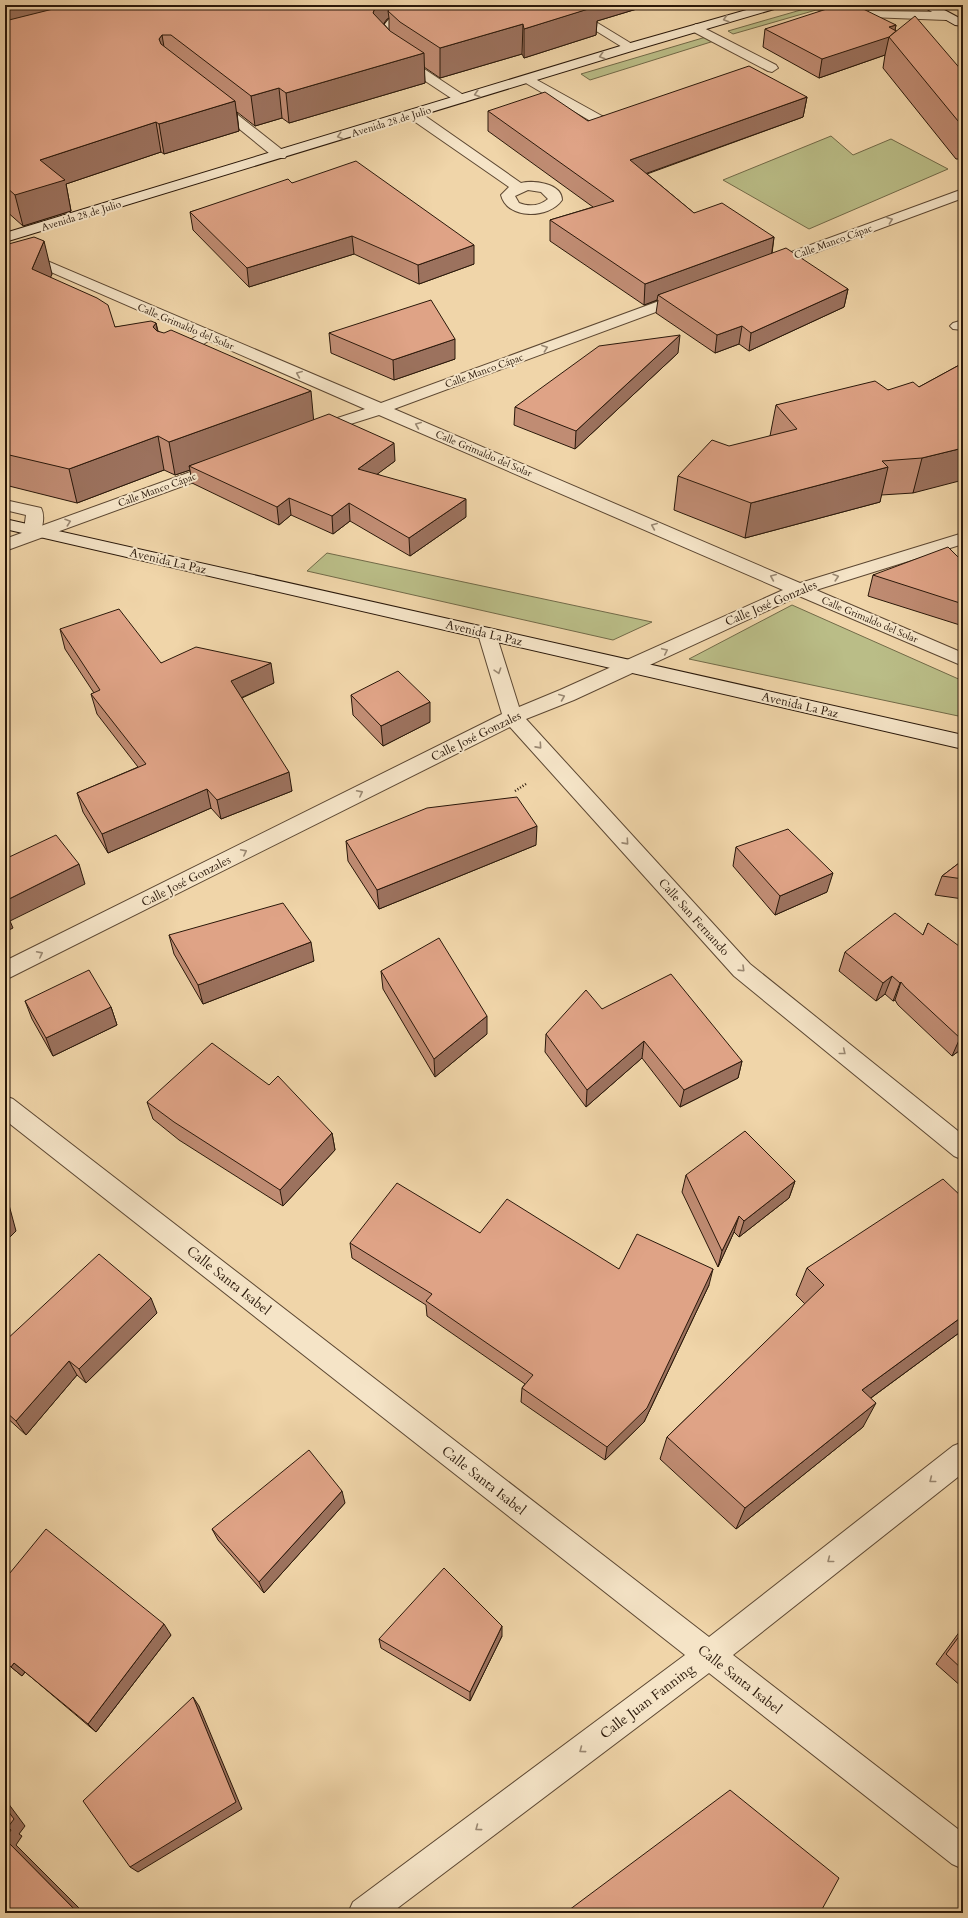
<svg xmlns="http://www.w3.org/2000/svg" width="968" height="1918" font-family="Cardo,serif">
  <rect width="100%" height="100%" fill="#f0d5a9"/>
  <filter id="stains"><feTurbulence type="fractalNoise" baseFrequency=".005" numOctaves="4"/><feColorMatrix values="0 0 0 0 .2 0 0 0 0 .09 0 0 0 0 .02 0 0 0 .5 -.17"/></filter>
  <radialGradient id="worn" r=".72"><stop offset=".6" stop-color="#630" stop-opacity="0"/><stop offset="1" stop-color="#630" stop-opacity=".3"/></radialGradient>
  <g fill="#babd87" stroke="#726a48">
    <polygon points="818,5 830,6 733,34 728,31"/>
    <polygon points="706,37 714,41 590,80 581,74"/>
    <polygon points="831,136 853,155 891,139 948,169 809,229 723,180"/>
    <polygon points="327,553 652,622 613,640 307,571"/>
    <polygon points="792,605 963,681 963,717 689,659"/>
  </g>
  <g fill="none" stroke-linecap="round" stroke-linejoin="round">
    <defs>
      <g id="lane">
        <path d="M 407,5 L 423,5 L 400,21 L 393,29 L 388,41 L 400,53 L 465,96 L 467,99 L 465,102 L 457,102 L 392,59 L 376,41 C 382,25 392,13 407,5 Z"/>
        <polygon points="554,5 568,5 637,47 635,50 627,50"/>
        <polygon points="801,5 831,5 869,11 946,12 952,16 946,20 869,17 807,8"/>
        <polygon points="696,24 776,65 778,68 772,72 768,71 692,31 690,28"/>
        <polygon points="528,75 602,116 614,116 624,112 629,113 630,116 629,119 617,124 594,123 524,82 522,79"/>
        <polygon points="215,99 219,100 285,152 287,155 285,158 275,158 211,106 209,103 211,100"/>
        <polygon points="963,320 963,330 953,329 950,326 953,323"/>
        <polygon points="208,330 213,332 216,335 213,338 178,360 173,362 168,360 165,357 168,354 203,332"/>
        <path d="M 5,500 L 41,508 C 45,515 43,528 39,534 L 33,535 L 27,534 L 24,530 L 26,515 L 5,510 Z"/>
      </g>
      <g id="street">
        <path d="M 413,110 L 418,111 L 521,183 C 533,180 562,183 562,200 C 549,219 507,220 501,195 L 509,187 L 408,117 L 407,114 L 408,111 ZM 528,190 L 541,192 L 548,199 C 540,206 529,207 519,203 L 515,196 Z"/>
        <polygon points="963,189 963,198 774,268 764,268 762,265 764,262"/>
        <polygon points="5,243 381,403 681,293 691,293 693,296 691,299 394,409 800,583 963,533 963,544 816,590 963,653 963,666 799,596 574,700 526,719 750,964 963,1135 963,1160 954,1156 734,976 510,727 5,980 5,961 502,714 478,634 480,630 487,628 494,630 496,634 519,707 560,690 783,590 379,415 322,433 316,435 310,433 308,430 310,427 365,409 5,252"/>
        <polygon points="218,462 224,463 226,467 224,471 5,551 5,539"/>
        <polygon points="5,1096 13,1099 709,1637 953,1446 963,1442 963,1473 733,1655 963,1833 963,1869 952,1864 709,1673 391,1913 348,1913 353,1902 685,1655 5,1120"/>
      </g>
      <g id="secondary">
        <polygon points="764,5 783,5 781,7 635,50 5,242 5,233 627,44"/>
        <polygon points="920,5 935,5 963,20 963,26 955,25"/>
        <polygon points="5,519 963,735 963,749 5,529"/>
      </g>
    </defs>
    <use href="#lane" stroke="#5c4732" stroke-width="2"/>
    <use href="#street" stroke="#5c4732" stroke-width="2"/>
    <use href="#secondary" stroke="#2a180a" stroke-width="2"/>
    <polyline stroke="#2a180a" stroke-width="2.5" stroke-dasharray="1 2" stroke-linecap="butt" points="515,791 526,784"/>
    <use href="#lane" fill="#f5e4c7" fill-rule="evenodd"/>
    <use href="#street" fill="#f5e4c7" fill-rule="evenodd"/>
    <use href="#secondary" fill="#f5e4c7" fill-rule="evenodd"/>
  </g>
  <g fill="#c08c73" stroke="#2a180a" fill-rule="evenodd">
    <path d="M 5,5 L 650,5 L 597,21 L 596,35 L 524,58 L 522,54 L 440,78 L 424,67 L 425,83 L 289,123 L 282,118 L 255,126 L 237,112 L 239,131 L 164,154 L 161,152 L 66,184 L 71,211 L 23,226 L 5,210 ZM 389,18 L 389,30 L 384,24 Z"/>
    <polygon points="896,25 895,30 963,72 963,159 956,159 883,68 885,55 819,78 763,47 765,29"/>
    <polygon points="807,97 803,117 647,174 694,213 774,237 772,254 848,289 844,307 749,351 739,344 715,353 656,313 658,300 644,305 550,241 550,220 593,207 488,131 488,111 588,121"/>
    <polygon points="292,183 474,264 419,284 354,254 249,287 193,230 190,212"/>
    <polygon points="5,245 52,274 50,277 115,327 156,323 158,331 313,420 395,461 377,474 466,517 410,556 350,521 333,534 291,515 279,525 192,483 190,470 175,475 164,470 77,503 5,485"/>
    <polygon points="329,333 455,359 394,380 331,353"/>
    <polygon points="678,353 575,449 514,425 515,407"/>
    <polygon points="963,363 913,493 881,495 880,502 745,538 674,510 678,476 770,436 776,405 888,390 919,387"/>
    <polygon points="963,562 963,626 868,596 873,575"/>
    <polygon points="60,629 161,663 274,683 242,698 292,791 221,819 211,808 108,853 83,812 77,793 138,767 97,714 91,694 94,693 65,649"/>
    <polygon points="351,695 430,722 383,746 353,715"/>
    <polygon points="346,841 536,845 379,909 348,861"/>
    <polygon points="736,847 827,892 775,915 733,866"/>
    <polygon points="963,860 963,899 935,895 942,876"/>
    <polygon points="928,923 963,1048 952,1056 898,1005 895,1000 893,1001 885,994 876,1001 839,971 845,952 923,935"/>
    <polygon points="169,935 314,961 203,1004 174,954"/>
    <polygon points="381,971 487,1034 435,1077 383,989"/>
    <polygon points="25,1001 111,1007 117,1025 53,1056 32,1019"/>
    <polygon points="602,1009 742,1061 738,1078 680,1107 642,1058 586,1107 545,1052 546,1034"/>
    <polygon points="147,1102 332,1133 335,1150 283,1206 179,1140 153,1119"/>
    <polygon points="686,1175 795,1181 789,1198 739,1237 734,1232 718,1267 682,1192"/>
    <polygon points="963,1198 963,1330 871,1398 863,1427 736,1529 660,1459 667,1437 805,1304 796,1295 807,1268"/>
    <polygon points="480,1233 619,1269 709,1285 644,1422 605,1460 521,1402 522,1388 525,1384 427,1316 426,1305 352,1258 350,1243"/>
    <polygon points="157,1313 86,1383 77,1375 26,1435 5,1416 5,1341"/>
    <polygon points="345,1503 264,1593 218,1540 212,1529"/>
    <polygon points="5,1579 171,1635 96,1732 25,1672 22,1676 5,1662"/>
    <polygon points="963,1627 963,1688 936,1664"/>
    <polygon points="502,1636 470,1701 381,1648 379,1639"/>
  </g>
  <g fill="#9c725e" stroke="#2a180a">
    <polygon points="28,5 83,5 5,41 5,11"/>
    <polygon points="376,5 405,5 388,11 389,18 387,19 380,29 373,13"/>
    <polygon points="597,5 650,5 597,21 596,35 524,58 524,29 597,6"/>
    <polygon points="523,24 522,54 440,78 440,48"/>
    <polygon points="896,25 894,35 889,37 885,55 819,78 822,59 889,27"/>
    <polygon points="162,35 167,65 159,39"/>
    <polygon points="424,53 425,83 289,123 286,93"/>
    <polygon points="279,88 282,118 255,126 251,96"/>
    <polygon points="807,97 803,117 628,180 630,160"/>
    <polygon points="235,101 239,131 164,154 159,124"/>
    <polygon points="156,122 161,152 66,184 71,211 23,226 15,195 40,160"/>
    <polygon points="352,236 354,254 249,287 247,268"/>
    <polygon points="774,237 771,258 658,295 657,300 644,305 645,284"/>
    <polygon points="44,241 52,274 40,302 32,269"/>
    <polygon points="474,245 474,264 419,284 418,265"/>
    <polygon points="848,289 844,307 749,351 751,333"/>
    <polygon points="156,323 162,357 153,327"/>
    <polygon points="742,326 739,344 715,353 717,335"/>
    <polygon points="680,335 678,353 575,449 576,431"/>
    <polygon points="455,339 455,359 394,380 393,360"/>
    <polygon points="311,391 314,424 189,466 190,470 175,475 169,442"/>
    <polygon points="158,436 164,470 77,503 69,469"/>
    <polygon points="394,443 395,461 360,487 358,469"/>
    <polygon points="963,448 963,480 913,493 922,458"/>
    <polygon points="888,467 880,502 745,538 751,503"/>
    <polygon points="289,498 291,515 279,525 277,507"/>
    <polygon points="466,499 466,517 410,556 409,538"/>
    <polygon points="349,503 350,521 333,534 332,516"/>
    <polygon points="271,663 274,683 234,701 231,681"/>
    <polygon points="430,702 430,722 383,746 381,726"/>
    <polygon points="289,772 292,791 221,819 217,800"/>
    <polygon points="207,789 211,808 108,853 102,834"/>
    <polygon points="537,826 536,845 379,909 377,890"/>
    <polygon points="79,864 85,884 10,921 13,928 5,932 5,901"/>
    <polygon points="833,873 827,892 775,915 780,896"/>
    <polygon points="311,942 314,961 203,1004 198,985"/>
    <polygon points="892,976 885,994 876,1001 883,983"/>
    <polygon points="901,982 895,1000 893,1001 900,983"/>
    <polygon points="111,1007 117,1025 53,1056 46,1038"/>
    <polygon points="487,1016 487,1034 435,1077 434,1059"/>
    <polygon points="963,1036 963,1048 952,1056 960,1038"/>
    <polygon points="644,1041 642,1058 586,1107 587,1090"/>
    <polygon points="742,1061 738,1078 680,1107 684,1090"/>
    <polygon points="332,1133 335,1150 283,1206 280,1190"/>
    <polygon points="795,1181 789,1198 739,1237 744,1221"/>
    <polygon points="5,1190 16,1231 5,1242"/>
    <polygon points="739,1216 734,1232 718,1267 722,1251"/>
    <polygon points="713,1269 709,1285 644,1422 605,1460 607,1447"/>
    <polygon points="151,1298 157,1313 86,1383 79,1369"/>
    <polygon points="963,1316 963,1330 849,1414 862,1390"/>
    <polygon points="69,1361 77,1375 26,1435 16,1421"/>
    <polygon points="876,1403 863,1427 736,1529 745,1508"/>
    <polygon points="342,1491 345,1503 264,1593 259,1582"/>
    <polygon points="164,1624 171,1635 96,1732 88,1724"/>
    <polygon points="502,1626 502,1636 470,1701 470,1692"/>
    <polygon points="14,1663 25,1672 22,1676 11,1667"/>
    <polygon points="193,1697 199,1706 242,1809 138,1872 130,1867"/>
    <polygon points="5,1799 25,1826 19,1834 22,1836 16,1845 84,1913 78,1913 5,1839 8,1827 5,1807"/>
  </g>
  <g fill="#dfa386" stroke="#2a180a">
    <polygon points="5,5 28,5 5,11"/>
    <polygon points="69,5 376,5 373,13 390,31 424,53 286,93 279,88 251,96 171,35 162,35 159,39 161,44 235,101 159,124 156,122 40,160 65,180 15,195 5,186 5,21"/>
    <polygon points="391,5 596,5 598,6 524,29 523,24 440,48 400,22 388,11"/>
    <polygon points="839,5 855,5 896,25 889,27 896,31 889,37 822,59 765,29"/>
    <polygon points="915,16 963,72 963,127 889,37"/>
    <polygon points="749,66 807,97 630,160 694,213 722,203 774,237 645,284 550,220 614,201 488,111 545,92 588,121"/>
    <polygon points="356,161 474,245 418,265 352,236 247,268 190,212 288,179 292,183"/>
    <polygon points="34,237 44,241 32,269 97,298 108,305 115,327 151,321 156,323 153,327 157,331 164,333 171,330 311,391 169,442 158,436 69,469 5,454 5,245"/>
    <polygon points="786,248 848,289 751,333 742,326 717,335 658,295"/>
    <polygon points="431,300 455,339 393,360 329,333"/>
    <polygon points="680,335 576,431 515,407 599,346"/>
    <polygon points="963,363 963,448 922,458 882,461 888,467 751,503 678,476 712,440 729,446 797,429 776,405 875,381 888,390 913,382 919,387"/>
    <polygon points="329,414 394,443 358,469 466,499 409,538 349,503 332,516 289,498 277,507 189,466"/>
    <polygon points="948,547 963,562 963,604 873,575"/>
    <polygon points="119,609 161,663 196,647 271,663 231,681 289,772 217,800 207,789 102,834 77,793 146,764 91,694 100,690 60,629"/>
    <polygon points="398,671 430,702 381,726 351,695"/>
    <polygon points="517,797 537,826 377,890 346,841 427,808"/>
    <polygon points="788,829 833,873 780,896 736,847"/>
    <polygon points="56,835 79,864 5,901 5,859"/>
    <polygon points="963,860 963,879 942,876"/>
    <polygon points="283,903 311,942 198,985 169,935"/>
    <polygon points="895,913 923,935 928,923 963,949 963,1036 960,1038 905,987 901,982 900,983 892,976 883,983 845,952"/>
    <polygon points="439,938 487,1016 434,1059 381,971"/>
    <polygon points="89,970 111,1007 46,1038 25,1001"/>
    <polygon points="671,974 742,1061 684,1090 644,1041 587,1090 546,1034 586,990 602,1009"/>
    <polygon points="212,1043 269,1085 278,1076 332,1133 280,1190 174,1122 147,1102"/>
    <polygon points="745,1131 795,1181 744,1221 739,1216 722,1251 686,1175"/>
    <polygon points="943,1179 963,1198 963,1316 862,1390 876,1403 745,1508 667,1437 824,1285 807,1268"/>
    <polygon points="397,1183 480,1233 507,1199 619,1269 637,1234 713,1269 647,1408 607,1447 522,1388 533,1375 426,1301 432,1294 350,1243"/>
    <polygon points="5,1205 8,1214 5,1217"/>
    <polygon points="99,1254 151,1298 79,1369 69,1361 16,1421 5,1411 5,1341"/>
    <polygon points="309,1450 342,1491 259,1582 212,1529"/>
    <polygon points="46,1529 164,1624 88,1724 14,1663 11,1667 5,1661 5,1579"/>
    <polygon points="444,1568 502,1626 470,1692 379,1639"/>
    <polygon points="963,1631 963,1670 946,1654"/>
    <polygon points="193,1697 236,1802 130,1867 83,1801"/>
    <polygon points="730,1790 839,1878 820,1913 565,1913"/>
    <polygon points="5,1807 14,1819 8,1827 11,1830 5,1839"/>
    <polygon points="5,1839 78,1913 5,1913"/>
  </g>
  <defs><path id="oneway-chevron" d="M-2-3.5L2.5 0L-2 3.5" fill="none" stroke-width="1.6" stroke-linecap="round" stroke-linejoin="round"/></defs>
  <g stroke="#9a8872">
    <use href="#oneway-chevron" transform="translate(726 19) rotate(164)"/>
    <use href="#oneway-chevron" transform="translate(602 56) rotate(163)"/>
    <use href="#oneway-chevron" transform="translate(477 94) rotate(163)"/>
    <use href="#oneway-chevron" transform="translate(340 136) rotate(163)"/>
    <use href="#oneway-chevron" transform="translate(890 220) rotate(-20)"/>
    <use href="#oneway-chevron" transform="translate(545 348) rotate(-20)"/>
    <use href="#oneway-chevron" transform="translate(299 374) rotate(-157)"/>
    <use href="#oneway-chevron" transform="translate(418 425) rotate(-157)"/>
    <use href="#oneway-chevron" transform="translate(68 522) rotate(-19)"/>
    <use href="#oneway-chevron" transform="translate(654 526) rotate(-157)"/>
    <use href="#oneway-chevron" transform="translate(773 577) rotate(-157)"/>
    <use href="#oneway-chevron" transform="translate(836 577) rotate(-17)"/>
    <use href="#oneway-chevron" transform="translate(665 651) rotate(-25)"/>
    <use href="#oneway-chevron" transform="translate(498 671) rotate(72)"/>
    <use href="#oneway-chevron" transform="translate(562 697) rotate(-22)"/>
    <use href="#oneway-chevron" transform="translate(539 746) rotate(48)"/>
    <use href="#oneway-chevron" transform="translate(360 793) rotate(-27)"/>
    <use href="#oneway-chevron" transform="translate(626 842) rotate(48)"/>
    <use href="#oneway-chevron" transform="translate(244 852) rotate(-27)"/>
    <use href="#oneway-chevron" transform="translate(40 954) rotate(-27)"/>
    <use href="#oneway-chevron" transform="translate(742 969) rotate(44)"/>
    <use href="#oneway-chevron" transform="translate(843 1052) rotate(39)"/>
    <use href="#oneway-chevron" transform="translate(932 1480) rotate(142)"/>
    <use href="#oneway-chevron" transform="translate(830 1560) rotate(142)"/>
    <use href="#oneway-chevron" transform="translate(582 1750) rotate(143)"/>
    <use href="#oneway-chevron" transform="translate(478 1828) rotate(143)"/>
  </g>
  <g text-anchor="middle" stroke-width="4" stroke-linejoin="round" paint-order="stroke">
    <g font-size="10" fill="#2a180a" stroke="#f5e4c7">
      <text transform="translate(391 121) rotate(-17)" y="4">Avenida 28 de Julio</text>
      <text transform="translate(81 215) rotate(-17)" y="4">Avenida 28 de Julio</text>
      <text transform="translate(833 241) rotate(-20)" y="4">Calle Manco Cápac</text>
      <text transform="translate(186 326) rotate(23)" y="4">Calle Grimaldo del Solar</text>
      <text transform="translate(484 370) rotate(-20)" y="4">Calle Manco Cápac</text>
      <text transform="translate(484 453) rotate(23)" y="4">Calle Grimaldo del Solar</text>
      <text transform="translate(157 489) rotate(-20)" y="4">Calle Manco Cápac</text>
      <text transform="translate(870 619) rotate(23)" y="4">Calle Grimaldo del Solar</text>
    </g>
    <g font-size="12" fill="#2a180a" stroke="#f5e4c7">
      <text transform="translate(168 561) rotate(13)" y="4">Avenida La Paz</text>
      <text transform="translate(771 603) rotate(-23)" y="4">Calle José Gonzales</text>
      <text transform="translate(484 633) rotate(13)" y="4">Avenida La Paz</text>
      <text transform="translate(800 705) rotate(13)" y="4">Avenida La Paz</text>
      <text transform="translate(476 736) rotate(-26)" y="4">Calle José Gonzales</text>
      <text transform="translate(186 881) rotate(-27)" y="4">Calle José Gonzales</text>
      <text transform="translate(694 917) rotate(48)" y="4">Calle San Fernando</text>
    </g>
    <g font-size="14" fill="#2a180a" stroke="#f5e4c7">
      <text transform="translate(229 1280) rotate(38)" y="5">Calle Santa Isabel</text>
      <text transform="translate(484 1480) rotate(38)" y="5">Calle Santa Isabel</text>
      <text transform="translate(740 1679) rotate(38)" y="5">Calle Santa Isabel</text>
      <text transform="translate(647 1701) rotate(-37)" y="5">Calle Juan Fanning</text>
    </g>
  </g>
  <rect width="968" height="1918" fill="none" stroke="#f0d5a9" stroke-width="20"/>
  <rect x="6" y="6" width="956" height="1906" fill="none" stroke="#2a180a" stroke-width="2"/>
  <rect x="10" y="10" width="948" height="1898" fill="none" stroke="#2a180a"/>
  <rect width="100%" height="100%" filter="url(#stains)"/>
  <rect width="100%" height="100%" fill="url(#worn)"/>
</svg>
